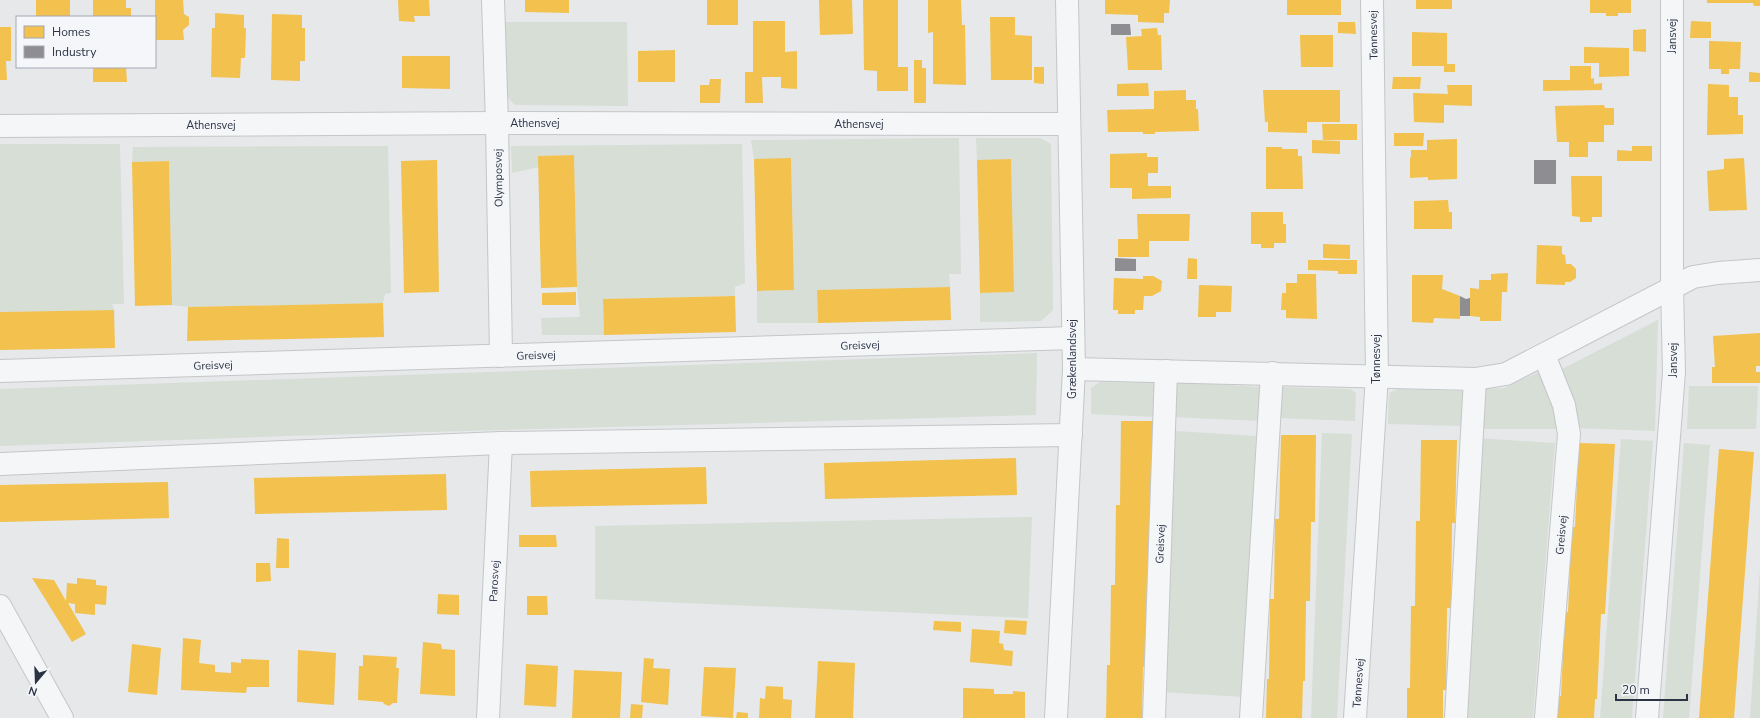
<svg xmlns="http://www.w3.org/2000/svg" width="1760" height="718" font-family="'Nunito Sans',sans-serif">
  <rect width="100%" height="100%" fill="#e6e8ea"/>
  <g fill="#d6ded6">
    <polygon points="504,22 627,22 628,106 515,105 507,97"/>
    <polygon points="959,138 961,274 949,274 950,287 817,290 818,323 757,323 757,291 794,290 791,159 754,159 751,140"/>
    <polygon points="976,138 1040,138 1051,144 1053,310 1041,321 980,322 980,293 1014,292 1011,160 977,160"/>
    <polygon points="0,144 120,144 124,304 112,304 114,310 0,312"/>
    <polygon points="742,144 745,283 735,287 735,296 603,299 604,335 542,335 541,318 580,317 577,287 574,155 538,156 539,167 512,173 511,146"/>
    <polygon points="388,146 391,293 385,294 383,303 188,307 172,305 169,161 132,162 133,147"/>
    <polygon points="1658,320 1655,431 1574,428 1558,371"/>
    <polygon points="1037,353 1036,415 289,436 0,446 0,389"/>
    <polygon points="1541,371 1556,398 1560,429 1477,429 1484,389 1504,388"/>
    <polygon points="1100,382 1157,383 1157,417 1091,414 1091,388"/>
    <polygon points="1173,382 1262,387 1261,421 1171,417"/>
    <polygon points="1689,386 1758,386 1756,429 1687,429"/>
    <polygon points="1278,387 1350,389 1356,393 1355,421 1277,418"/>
    <polygon points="1398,389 1463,391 1461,426 1388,424 1389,393"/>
    <polygon points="1175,431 1256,436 1244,697 1161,692"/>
    <polygon points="1322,433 1352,434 1337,718 1311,718"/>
    <polygon points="1477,438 1555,443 1533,718 1460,718"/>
    <polygon points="1621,439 1653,441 1632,718 1600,718"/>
    <polygon points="1684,443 1710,445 1689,718 1663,718"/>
    <polygon points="1032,517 1028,618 595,599 595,526"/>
    <polygon points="1760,569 1760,718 1750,718"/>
  </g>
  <g fill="#f2c14e">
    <rect x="36" y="0" width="34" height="17"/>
    <polygon points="93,0 126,0 126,8 131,8 131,17 93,17"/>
    <polygon points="155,0 183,0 184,14 189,17 189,25 183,30 184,40 155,40"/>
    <polygon points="398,0 429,0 430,16 414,16 415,22 399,21"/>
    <polygon points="525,0 569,0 569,13 525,12"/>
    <rect x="707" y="0" width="31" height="25"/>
    <polygon points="819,0 852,0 853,34 820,35"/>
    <polygon points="863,0 898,0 898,67 908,67 908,91 877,91 877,71 864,70"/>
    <polygon points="928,0 961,0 962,25 965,25 966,85 933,84 933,32 928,33"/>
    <polygon points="1105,0 1170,0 1169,13 1164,13 1164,23 1138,22 1138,15 1105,14"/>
    <rect x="1287" y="0" width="54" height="15"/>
    <rect x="1416" y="0" width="36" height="9"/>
    <polygon points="1590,0 1631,0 1631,13 1618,13 1618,16 1606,16 1606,13 1590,13"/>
    <polygon points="1707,0 1760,0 1760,6 1754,6 1753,3 1707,3"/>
    <polygon points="215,13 244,15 244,28 246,28 245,58 241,58 240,78 211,77 212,28 215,28"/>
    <polygon points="272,14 302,15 302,28 305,28 305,61 300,61 300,81 271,80"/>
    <polygon points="990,17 1015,17 1015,35 1032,36 1032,80 991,80"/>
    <polygon points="753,21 785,21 785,52 797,51 797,89 781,88 781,77 762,77 763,103 745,103 745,72 753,72"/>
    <polygon points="1691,21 1711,22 1711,38 1690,38"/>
    <polygon points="1338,22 1355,22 1356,34 1338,33"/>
    <polygon points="0,27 11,27 11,61 6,61 7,80 0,80"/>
    <polygon points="1157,28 1158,35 1161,35 1162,70 1128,70 1126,37 1142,36 1141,29"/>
    <polygon points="1646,29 1646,52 1633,51 1633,30"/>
    <polygon points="1412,32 1447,33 1447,64 1455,64 1455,72 1444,72 1444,66 1412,66"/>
    <polygon points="1300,35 1333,35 1333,67 1301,67"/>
    <polygon points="1709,41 1741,42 1740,69 1729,69 1729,74 1721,74 1721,69 1709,69"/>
    <polygon points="1584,47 1629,48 1629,76 1599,77 1599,63 1584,63"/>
    <polygon points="675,50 675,82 638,82 638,51"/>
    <polygon points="402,56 450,56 450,89 402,88"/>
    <polygon points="914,60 922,60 922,68 926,68 926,103 914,103"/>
    <polygon points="1570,66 1591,66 1591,79 1594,78 1594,84 1602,83 1602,90 1543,91 1543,80 1570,80"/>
    <polygon points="93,67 126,67 127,82 93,82"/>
    <polygon points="1034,67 1044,67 1044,84 1034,83"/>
    <polygon points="1749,72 1760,73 1760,82 1749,82"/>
    <polygon points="1393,77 1421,77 1420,89 1392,89"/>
    <polygon points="710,79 721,79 720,103 700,103 700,85 709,85"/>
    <polygon points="1148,83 1149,96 1117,96 1117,84"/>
    <polygon points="1708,84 1729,85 1729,97 1738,97 1738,115 1743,115 1743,134 1707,135"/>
    <polygon points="1447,85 1472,85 1472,106 1444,105 1444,123 1414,122 1413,93 1448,94"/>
    <polygon points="1186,90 1186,100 1196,100 1196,109 1198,109 1199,131 1155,132 1155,134 1143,134 1143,132 1108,132 1107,110 1154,109 1154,91"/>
    <polygon points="1263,90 1340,90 1340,122 1307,122 1307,133 1268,132 1268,122 1265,122"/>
    <polygon points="1604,105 1605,108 1614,108 1614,125 1604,125 1604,142 1588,142 1588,157 1569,157 1569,142 1557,142 1555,106"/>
    <polygon points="1322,124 1357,124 1357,140 1323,140"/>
    <polygon points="1394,133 1424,133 1423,146 1394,146"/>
    <polygon points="1457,139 1457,179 1428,180 1428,177 1410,178 1410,157 1411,158 1411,150 1427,150 1427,140"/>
    <polygon points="1312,140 1340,141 1340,154 1312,153"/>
    <polygon points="1632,146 1652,146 1652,161 1617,161 1617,150 1632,151"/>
    <polygon points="1266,147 1282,147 1282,149 1298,149 1298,156 1302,156 1303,189 1266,189"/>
    <polygon points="1147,153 1147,157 1158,157 1158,173 1148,173 1148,186 1171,186 1171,198 1132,199 1132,188 1110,188 1110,154"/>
    <polygon points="574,155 577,287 541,288 538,156"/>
    <polygon points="791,158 794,290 757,291 754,159"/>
    <polygon points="1744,158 1747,210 1709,211 1707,171 1724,169 1724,159"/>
    <polygon points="1011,159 1014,292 980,293 977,160"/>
    <polygon points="437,160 439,292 404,293 401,161"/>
    <polygon points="169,161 172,305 135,306 132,162"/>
    <polygon points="1571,176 1602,176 1602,217 1592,217 1592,222 1580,222 1580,217 1572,216"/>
    <polygon points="1448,200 1449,212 1452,212 1452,229 1414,229 1414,201"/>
    <polygon points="1251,212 1283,212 1283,224 1286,224 1286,243 1274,243 1274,248 1261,248 1261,244 1251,244"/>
    <polygon points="1137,214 1190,214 1189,241 1149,241 1149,257 1118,257 1118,239 1138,239"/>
    <polygon points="1323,244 1350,245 1350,259 1323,258"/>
    <polygon points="1537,245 1562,246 1562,254 1565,255 1566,264 1571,264 1576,269 1576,278 1570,282 1565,282 1565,285 1536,284"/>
    <polygon points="1188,258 1197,259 1197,279 1187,279"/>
    <polygon points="1308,260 1357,260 1357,274 1338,274 1338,271 1308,270"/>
    <polygon points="1508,273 1507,292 1502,292 1501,321 1480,321 1480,317 1470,316 1470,288 1479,289 1479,280 1491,280 1491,274"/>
    <polygon points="1297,274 1316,274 1317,319 1286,318 1286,310 1281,310 1282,293 1286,293 1286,283 1297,283"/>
    <polygon points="1412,275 1443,275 1442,289 1460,296 1460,319 1434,318 1433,323 1412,322"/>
    <polygon points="1143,276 1153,276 1162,281 1161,291 1152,296 1144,296 1143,310 1135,310 1135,314 1118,314 1118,310 1113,310 1114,278 1143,279"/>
    <polygon points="1199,285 1232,286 1231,312 1216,312 1216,317 1198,317"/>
    <polygon points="950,287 951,320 818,323 817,290"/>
    <polygon points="576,292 576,305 542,305 542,293"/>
    <polygon points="735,296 736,332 604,335 603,299"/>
    <polygon points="383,303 384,337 187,341 188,307"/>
    <polygon points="114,310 115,348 0,350 0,312"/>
    <polygon points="1760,333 1760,366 1756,366 1756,372 1760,372 1760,383 1712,383 1712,367 1715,367 1713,336"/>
    <polygon points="1121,421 1157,421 1151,587 1147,587 1146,667 1143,667 1142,718 1106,718 1107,665 1110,665 1111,585 1115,585 1116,505 1120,505"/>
    <polygon points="1281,435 1316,435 1315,522 1311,522 1310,601 1306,601 1305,681 1303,681 1302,718 1266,718 1267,679 1269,679 1270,599 1274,599 1275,519 1279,519"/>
    <polygon points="1421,440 1457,440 1455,523 1452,523 1451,608 1447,608 1446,690 1443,690 1443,718 1407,718 1407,688 1410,688 1411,606 1415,606 1416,521 1420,521"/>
    <polygon points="1579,443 1615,444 1605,614 1601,614 1597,699 1595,699 1594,718 1557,718 1558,696 1561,696 1565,611 1568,612 1572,527 1575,527"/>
    <polygon points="1719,449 1754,452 1734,718 1699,718"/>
    <polygon points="1016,458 1017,495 825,499 824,463"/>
    <polygon points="706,467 707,504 531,507 530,471"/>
    <polygon points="446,474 447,510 255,514 254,478"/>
    <polygon points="168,482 169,518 0,522 0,485"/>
    <polygon points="519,535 556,535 557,547 519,547"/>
    <polygon points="277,538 289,539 289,568 276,568"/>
    <polygon points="256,563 270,563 271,581 256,582"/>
    <polygon points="32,578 54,580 66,601 67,583 77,584 77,578 96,580 96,585 107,586 106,605 95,604 95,615 75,613 75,604 68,603 86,634 72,642"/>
    <polygon points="438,594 459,595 459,615 437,614"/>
    <polygon points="527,596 547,596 548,615 527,615"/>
    <polygon points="1005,620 1027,621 1026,635 1004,633"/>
    <polygon points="934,621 961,622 961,632 933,630"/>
    <polygon points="972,629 1000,631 999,643 1003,644 1004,650 1013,651 1012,666 970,662"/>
    <polygon points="183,638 201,640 199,663 215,665 215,672 231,673 231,662 241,663 241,659 269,660 269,687 247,687 246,693 181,690"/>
    <polygon points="423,642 441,644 442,649 455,650 455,696 420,694"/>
    <polygon points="132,644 161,648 157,695 128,692"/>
    <polygon points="298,650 336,653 334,705 297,702"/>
    <polygon points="363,655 397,657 396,668 399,668 397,703 393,703 389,706 384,704 383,702 358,700 359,666 363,666"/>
    <polygon points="644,658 654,659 653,668 670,669 668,705 641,702"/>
    <polygon points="818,661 855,663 853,718 815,718"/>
    <polygon points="526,664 558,666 556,707 524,705"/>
    <polygon points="704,667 736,668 733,718 701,716"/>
    <polygon points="574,670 622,672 620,718 572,718"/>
    <polygon points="766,686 783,687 783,699 792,700 791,718 759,718 760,698 765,699"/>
    <polygon points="963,688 994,689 994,694 1013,694 1013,691 1025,692 1025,718 963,718"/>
    <polygon points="631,704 643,705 642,718 630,718"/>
    <polygon points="737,712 748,713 748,718 736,718"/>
  </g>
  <g fill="#8d8d92">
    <polygon points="1111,24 1130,24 1131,35 1111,35"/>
    <rect x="1534" y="160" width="22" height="24"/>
    <polygon points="1115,258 1136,259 1136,271 1115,271"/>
    <polygon points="1460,296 1466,299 1470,298 1470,316 1460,316"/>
  </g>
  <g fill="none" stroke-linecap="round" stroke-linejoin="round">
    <defs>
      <g id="minor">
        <polyline points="493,0 497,123 501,356"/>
        <polyline points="0,126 497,123 1069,124"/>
        <polyline points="1544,355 1564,405 1569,434 1546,718"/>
        <polyline points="1074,369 1475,379 1506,374 1693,277 1718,273 1760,270"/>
        <polyline points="0,371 1073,338"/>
        <polyline points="0,464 501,443 1071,435"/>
        <polyline points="0,606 62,718"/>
        <polyline points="488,718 501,443"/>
        <polyline points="1056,718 1074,369 1067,0"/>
        <polyline points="1154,718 1166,371"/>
        <polyline points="1251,718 1272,373"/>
        <polyline points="1355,718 1377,376 1372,0"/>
        <polyline points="1456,718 1475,379"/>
        <polyline points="1647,718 1674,372 1672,287 1672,0"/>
      </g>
    </defs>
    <use href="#minor" stroke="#c4c6c8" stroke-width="24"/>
    <use href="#minor" stroke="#f5f6f7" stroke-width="22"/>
  </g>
  <g text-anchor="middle" stroke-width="4" stroke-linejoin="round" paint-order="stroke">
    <g font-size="11" fill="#2b3445" stroke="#f4f6f9">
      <text transform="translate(1373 35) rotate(-91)" y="4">Tønnesvej</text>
      <text transform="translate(1672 36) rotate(-90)" y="4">Jansvej</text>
      <text x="535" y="127">Athensvej</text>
      <text x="859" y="128">Athensvej</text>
      <text x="211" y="129">Athensvej</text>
      <text transform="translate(498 178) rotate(-91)" y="4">Olymposvej</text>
      <text transform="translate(860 345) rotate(-2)" y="4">Greisvej</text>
      <text transform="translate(536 355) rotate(-2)" y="4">Greisvej</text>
      <text transform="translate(1072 359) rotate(-90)" y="4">Grækenlandsvej</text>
      <text transform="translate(1376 359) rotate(-90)" y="4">Tønnesvej</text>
      <text transform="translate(1673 360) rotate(-90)" y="4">Jansvej</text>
      <text transform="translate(213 365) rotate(-2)" y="4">Greisvej</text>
      <text transform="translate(1561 535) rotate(-85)" y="4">Greisvej</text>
      <text transform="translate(1160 544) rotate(-88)" y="4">Greisvej</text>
      <text transform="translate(494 581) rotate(-87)" y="4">Parosvej</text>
      <text transform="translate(1358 683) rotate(-86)" y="4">Tønnesvej</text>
    </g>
  </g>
  <rect x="16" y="16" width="140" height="52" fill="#f4f6f9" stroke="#a4a8b1"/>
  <rect x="24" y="26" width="20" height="12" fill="#f2c14e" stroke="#a4a8b1"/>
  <text x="52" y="36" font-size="12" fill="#2b3445">Homes</text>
  <rect x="24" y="46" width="20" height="12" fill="#8d8d92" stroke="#a4a8b1"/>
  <text x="52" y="56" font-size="12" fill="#2b3445">Industry</text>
  <g transform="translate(36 682) rotate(199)" stroke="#f4f6f9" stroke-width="3" paint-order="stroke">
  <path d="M0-3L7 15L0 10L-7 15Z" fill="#2b3445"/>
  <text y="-6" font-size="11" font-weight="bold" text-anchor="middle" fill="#2b3445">N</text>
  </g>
  <path d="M1616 694v6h71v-6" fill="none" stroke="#2b3445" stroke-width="2"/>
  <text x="1622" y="694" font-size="12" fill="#2b3445" stroke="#f4f6f9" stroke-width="3" paint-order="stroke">20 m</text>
</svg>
